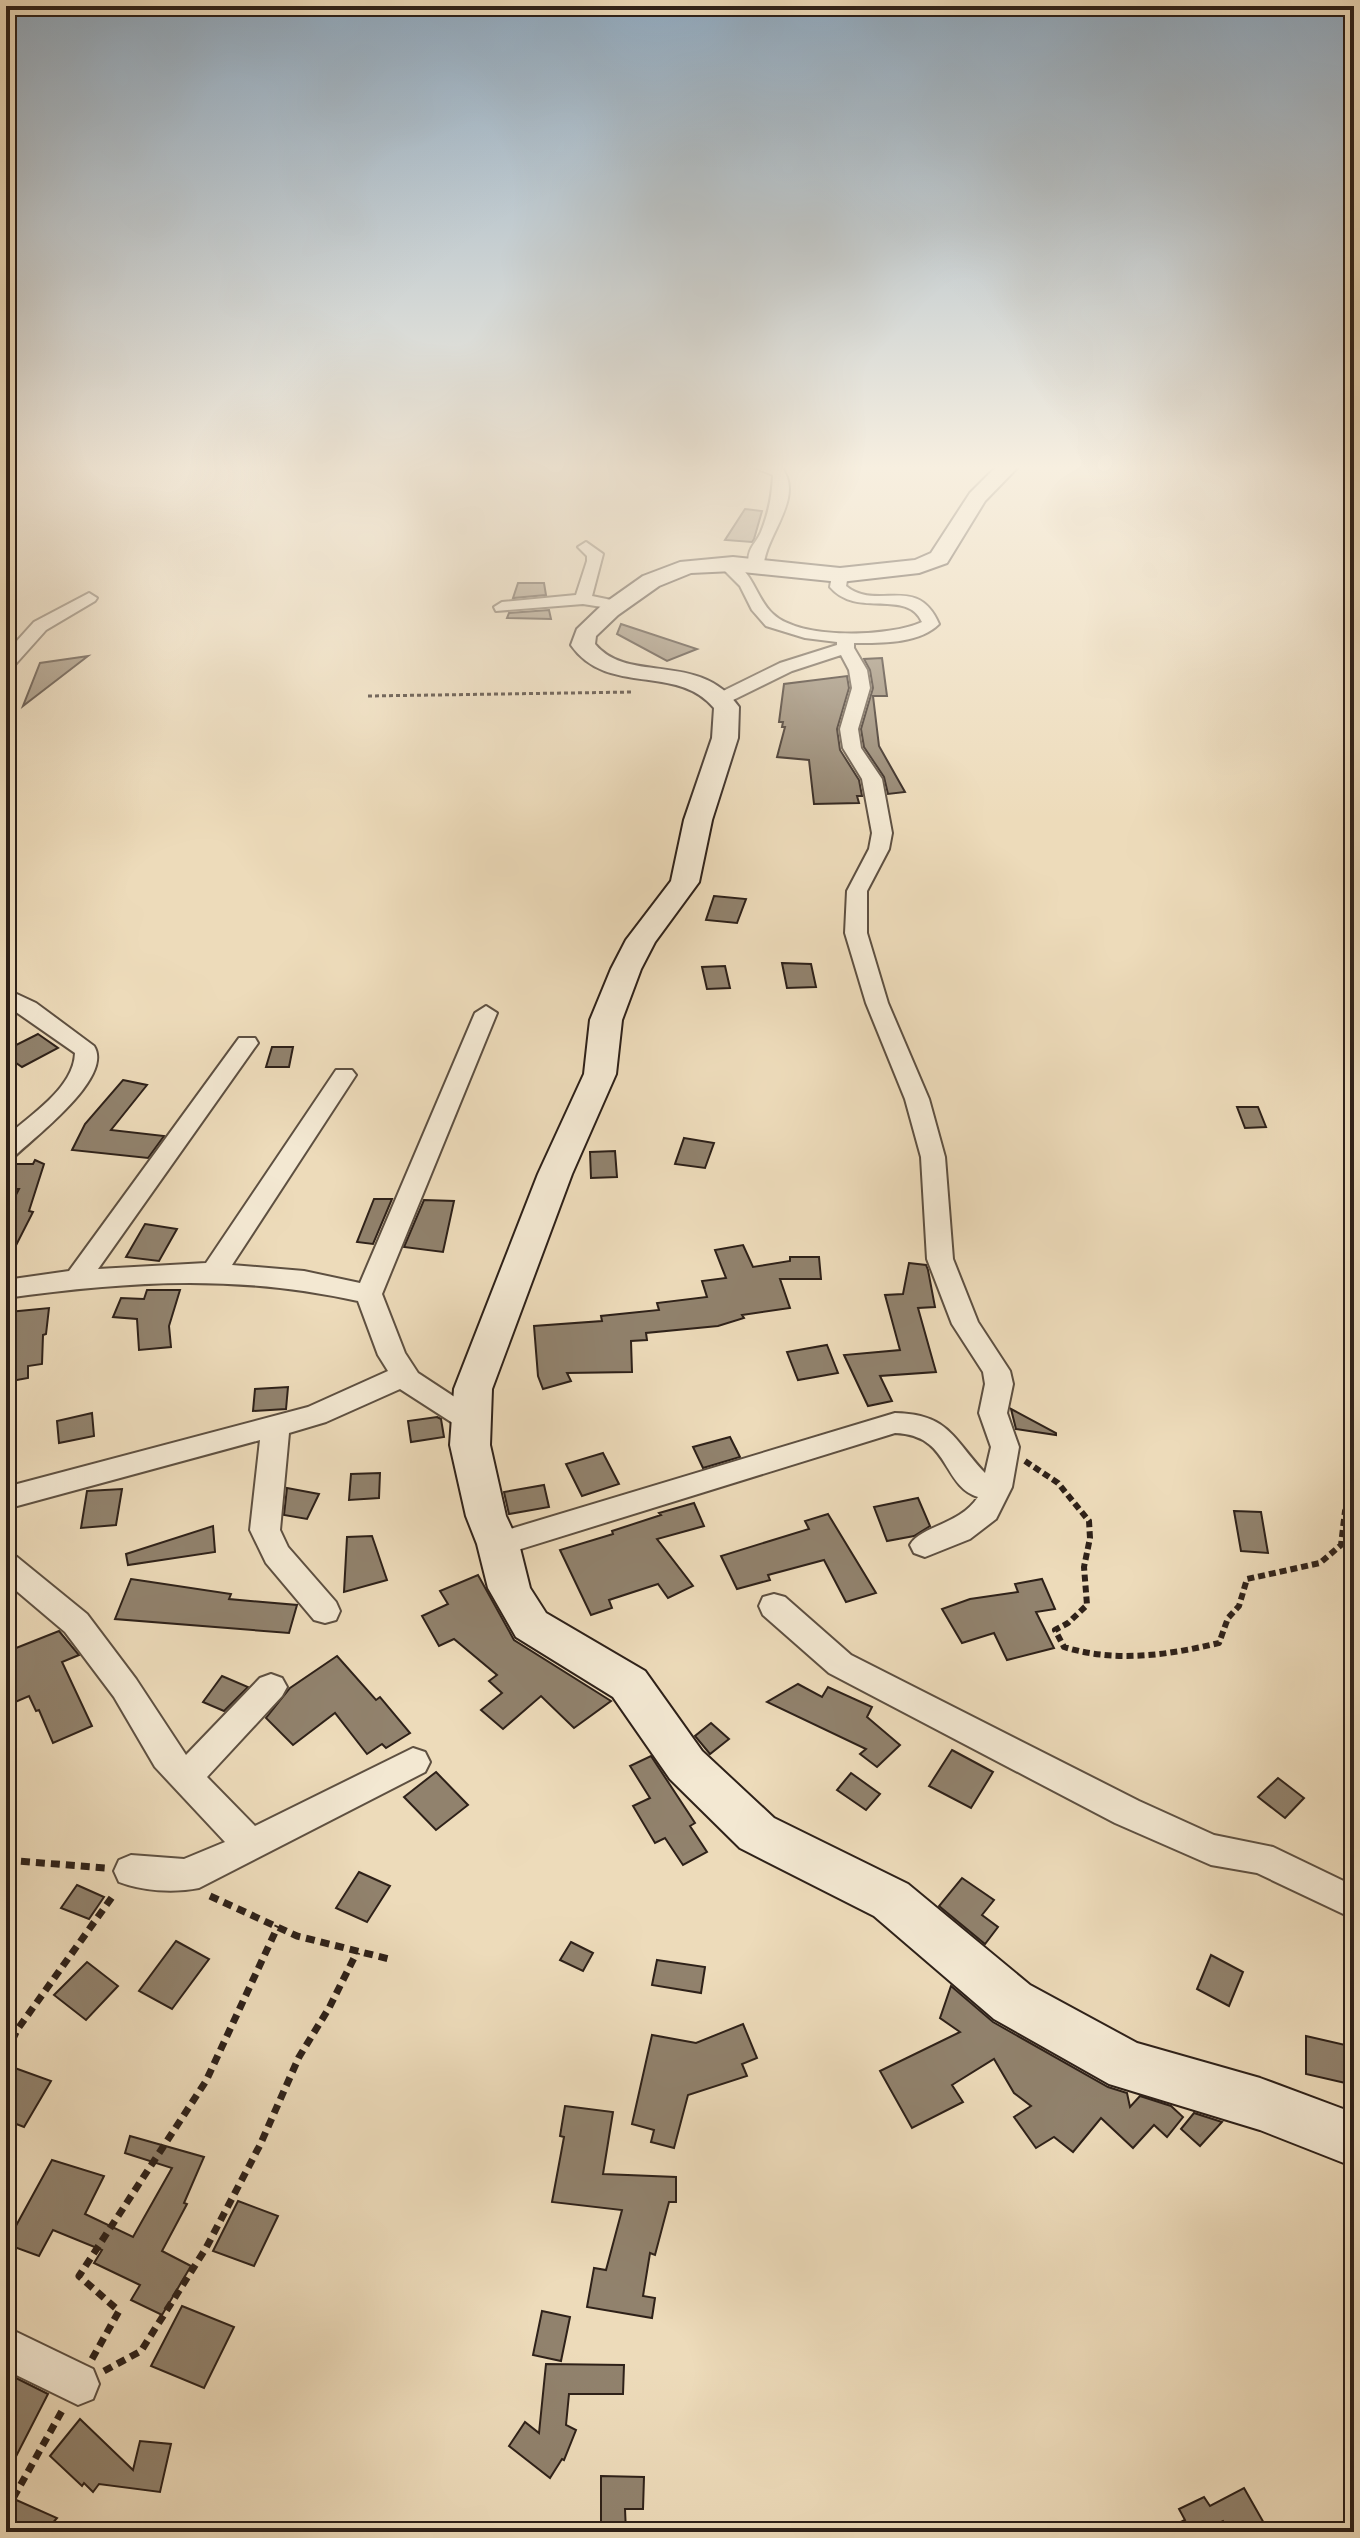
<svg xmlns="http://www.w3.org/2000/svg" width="1360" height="2538" font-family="'IM FELL English',serif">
  <rect width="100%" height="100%" fill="#eddbba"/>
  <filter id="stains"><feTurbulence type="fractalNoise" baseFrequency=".0025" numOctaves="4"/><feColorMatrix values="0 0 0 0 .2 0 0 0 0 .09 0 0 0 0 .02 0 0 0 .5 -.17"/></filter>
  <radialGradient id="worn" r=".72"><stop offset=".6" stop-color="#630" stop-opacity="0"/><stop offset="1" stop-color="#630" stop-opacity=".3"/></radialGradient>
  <g fill="#91826d" stroke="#2e2119" stroke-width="2">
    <polygon points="745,509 762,511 754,539 752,542 725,540"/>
    <polygon points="518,583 544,583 546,595 513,598"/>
    <polygon points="549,610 551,619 507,618 509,613"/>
    <polygon points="621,624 697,649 667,661 617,634"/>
    <polygon points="88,656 23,706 40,663"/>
    <polygon points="882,658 887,696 873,696 879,746 905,792 888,794 884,777 864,747 861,729 873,688 870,670 864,659"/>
    <polygon points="847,676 849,688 837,729 840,750 859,780 862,796 857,796 859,803 814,804 809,760 777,757 785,727 782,727 783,722 779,722 784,684"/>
    <polygon points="714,896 746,899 737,923 706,920"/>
    <polygon points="782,963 811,964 816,987 787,988"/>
    <polygon points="725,966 730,988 707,989 702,967"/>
    <polygon points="38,1034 58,1048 22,1067 6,1056 6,1050"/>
    <polygon points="272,1047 293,1047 289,1067 266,1067"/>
    <polygon points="123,1080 147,1085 111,1130 164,1136 148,1158 72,1150 85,1124"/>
    <polygon points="1237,1107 1258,1107 1266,1127 1245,1128"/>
    <polygon points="684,1138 714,1143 705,1168 675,1164"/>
    <polygon points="615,1151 617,1177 591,1178 590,1152"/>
    <polygon points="35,1160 44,1164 29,1211 33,1212 6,1265 6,1214 19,1189 6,1189 6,1186 13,1164 33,1164"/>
    <polygon points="374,1199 392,1199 373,1244 357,1242"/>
    <polygon points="424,1200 454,1201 443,1252 404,1247"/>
    <polygon points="145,1224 177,1229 159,1261 126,1257"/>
    <polygon points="743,1245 753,1267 790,1261 790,1257 819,1257 821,1279 780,1279 790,1308 742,1315 744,1318 718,1326 646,1333 647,1340 631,1341 632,1372 567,1373 571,1381 543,1389 538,1376 534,1326 602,1321 601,1316 659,1310 657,1303 707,1297 702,1281 726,1278 715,1250"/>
    <polygon points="909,1263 926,1265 928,1270 935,1307 918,1308 936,1372 880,1376 892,1401 868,1406 844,1355 900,1350 885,1295 903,1294"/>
    <polygon points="147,1290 180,1290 169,1326 171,1347 139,1350 137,1319 113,1317 121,1298 144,1299"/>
    <polygon points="49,1308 46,1334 43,1335 42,1364 28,1366 28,1378 6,1382 9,1312"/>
    <polygon points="827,1345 838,1373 798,1380 787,1352"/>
    <polygon points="288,1387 286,1409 253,1411 255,1389"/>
    <polygon points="1011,1409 1056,1433 1056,1435 1016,1429"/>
    <polygon points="92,1413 94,1436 59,1443 57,1421"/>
    <polygon points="437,1417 441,1419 444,1437 411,1442 408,1421"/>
    <polygon points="730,1437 740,1457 703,1468 693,1447"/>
    <polygon points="603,1453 619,1484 582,1496 566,1464"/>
    <polygon points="380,1473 379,1498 349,1500 351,1474"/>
    <polygon points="544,1485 549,1507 509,1514 504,1492"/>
    <polygon points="287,1488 319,1494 307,1519 284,1515"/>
    <polygon points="122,1489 116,1525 81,1528 87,1491"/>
    <polygon points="918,1498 930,1526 914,1536 887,1541 874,1507"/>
    <polygon points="694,1503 704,1526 657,1539 693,1586 668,1598 658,1584 609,1600 612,1608 591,1615 560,1550 613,1534 612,1531 661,1515 659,1513"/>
    <polygon points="1234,1511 1261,1512 1268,1553 1241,1551"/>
    <polygon points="828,1514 876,1593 846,1602 824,1560 768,1575 770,1580 737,1589 721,1556 809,1529 805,1521"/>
    <polygon points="213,1526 215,1552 128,1565 126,1554"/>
    <polygon points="372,1536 387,1580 344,1592 347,1537"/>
    <polygon points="478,1575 514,1640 611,1701 574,1728 541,1696 503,1729 481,1710 502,1693 489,1681 497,1675 454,1639 439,1646 422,1616 448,1604 440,1591"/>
    <polygon points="131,1579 231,1594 229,1599 297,1605 289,1633 115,1619"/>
    <polygon points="1042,1579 1055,1609 1036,1612 1054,1648 1007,1660 994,1633 962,1643 942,1609 970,1599 1018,1592 1015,1584"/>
    <polygon points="59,1631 79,1655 62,1662 92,1726 53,1743 39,1710 36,1711 29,1696 6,1706 6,1652"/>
    <polygon points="337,1656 376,1700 380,1697 410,1733 386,1748 382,1744 367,1754 335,1713 293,1745 266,1718 290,1688"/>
    <polygon points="222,1676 248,1687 224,1711 203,1702"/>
    <polygon points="798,1684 822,1697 828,1687 872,1707 867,1717 900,1745 877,1767 860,1754 866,1749 767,1702"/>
    <polygon points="711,1723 729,1739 710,1754 695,1736"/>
    <polygon points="952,1750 993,1772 971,1808 929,1786"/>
    <polygon points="651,1756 695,1823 690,1826 707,1852 683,1865 665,1838 655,1843 633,1806 650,1798 630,1766"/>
    <polygon points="436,1772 468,1805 436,1830 404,1797"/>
    <polygon points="851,1773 880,1794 866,1810 837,1790"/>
    <polygon points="1278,1778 1304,1798 1285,1818 1258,1797"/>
    <polygon points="359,1872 390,1886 367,1922 336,1908"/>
    <polygon points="962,1878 994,1900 982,1915 998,1927 985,1944 939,1906"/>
    <polygon points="77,1885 104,1897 89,1919 61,1908"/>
    <polygon points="176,1941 209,1959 172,2009 139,1991"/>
    <polygon points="571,1942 593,1953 583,1971 560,1960"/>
    <polygon points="1211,1955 1243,1972 1229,2006 1197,1989"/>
    <polygon points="657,1960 705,1967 701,1993 652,1985"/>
    <polygon points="87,1962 118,1986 86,2020 54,1995"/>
    <polygon points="951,1986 993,2022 1108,2087 1127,2093 1130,2107 1140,2096 1171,2106 1183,2117 1167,2137 1154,2125 1133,2148 1101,2118 1073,2152 1054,2137 1036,2148 1014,2117 1031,2106 1014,2093 994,2059 952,2085 963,2102 912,2128 880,2071 960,2032 940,2018"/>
    <polygon points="743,2024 757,2058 742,2064 747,2076 688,2095 674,2148 651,2142 654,2130 632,2124 652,2035 696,2043"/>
    <polygon points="1306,2036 1354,2047 1354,2085 1306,2074"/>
    <polygon points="12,2067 51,2081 24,2127 6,2120 6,2078"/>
    <polygon points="565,2106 613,2112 603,2174 676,2177 676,2202 669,2202 655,2255 650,2253 643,2296 655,2298 652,2318 587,2307 594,2268 606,2270 622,2210 552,2202 564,2137 560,2136"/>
    <polygon points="1194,2113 1222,2122 1200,2146 1181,2129"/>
    <polygon points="130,2136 204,2157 184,2203 187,2204 162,2251 191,2266 162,2315 131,2300 140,2285 94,2263 102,2250 53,2230 39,2256 6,2244 52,2160 104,2176 85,2214 133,2237 172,2168 125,2153"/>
    <polygon points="238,2201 278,2216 254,2266 213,2251"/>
    <polygon points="182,2306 234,2327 204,2388 151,2366"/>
    <polygon points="542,2311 570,2317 561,2361 533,2355"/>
    <polygon points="546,2364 624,2365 623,2394 569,2394 566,2425 576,2430 564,2460 562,2459 550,2478 509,2446 525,2422 539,2433"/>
    <polygon points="6,2373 48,2394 6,2476"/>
    <polygon points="80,2419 133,2470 140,2441 171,2444 160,2492 99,2484 93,2492 84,2483 82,2486 50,2456"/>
    <polygon points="601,2476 644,2477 643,2509 625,2509 626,2532 601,2532"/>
    <polygon points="1244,2488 1269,2532 1229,2532 1223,2521 1200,2532 1178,2532 1174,2525 1185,2520 1179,2509 1204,2497 1210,2506"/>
    <polygon points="14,2499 57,2518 45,2532 6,2532 6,2509"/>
  </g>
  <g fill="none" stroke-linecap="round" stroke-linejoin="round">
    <defs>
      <g id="street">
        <path d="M 745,464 L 781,467 C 806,497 764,537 764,566 L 756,571 L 748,566 C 748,546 754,547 761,532 C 769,512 772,496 773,475 Z"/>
        <polygon points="586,542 603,554 592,596 621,602 623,606 621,610 583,604 496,611 494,607 502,602 576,595 587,561 587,556 578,547"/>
        <path d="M 726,559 C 753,567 755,598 773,614 C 800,640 890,637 922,622 C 907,588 857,619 830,587 L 832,575 L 840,570 L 848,575 L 846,586 C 878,612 917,573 939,624 C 919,644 881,643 854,643 L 854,648 L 867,670 L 870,688 L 858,729 L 861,748 L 882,779 L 892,833 L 889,849 L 867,891 L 867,933 L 888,1003 L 929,1099 L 945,1157 L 953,1259 L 978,1322 L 1010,1371 L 1013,1384 L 1007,1413 L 1019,1447 L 1012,1487 L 996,1519 L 970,1539 L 925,1557 L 914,1553 L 910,1545 C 920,1526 960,1525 978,1497 C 941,1485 951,1435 895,1433 L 498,1556 L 487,1552 L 483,1544 L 487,1536 L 895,1413 C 949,1414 953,1439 985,1473 L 991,1447 L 979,1413 L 985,1384 L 983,1372 L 952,1324 L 927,1259 L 921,1157 L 905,1099 L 866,1003 L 845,933 L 847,891 L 869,849 L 872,833 L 862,779 L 843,748 L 840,729 L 852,688 L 849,670 L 841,655 L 792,671 L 729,702 L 717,702 L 714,698 L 717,694 L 780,663 L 837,645 L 837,642 L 805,638 L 766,626 L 752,610 L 740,586 L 718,564 Z"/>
        <polygon points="89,593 97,598 95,601 46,630 12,668 6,669 6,653 34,622"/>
        <path d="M 6,989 L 36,1003 L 94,1046 C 114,1077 36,1136 15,1156 L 6,1159 L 6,1137 C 30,1115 74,1088 75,1053 L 6,1005 Z"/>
        <path d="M 486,1006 L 497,1013 L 382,1294 L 405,1353 L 418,1373 L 479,1413 L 483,1420 L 479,1427 L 469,1430 L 459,1427 L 400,1389 L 326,1422 L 289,1433 L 280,1530 L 288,1547 L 336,1602 L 340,1611 L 336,1620 L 325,1623 L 314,1620 L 266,1563 L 250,1530 L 260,1440 L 6,1509 L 6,1487 L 308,1407 L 388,1371 L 378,1355 L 358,1301 C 237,1274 128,1281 6,1298 L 6,1280 L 69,1271 L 239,1038 L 255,1038 L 258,1043 L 98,1269 L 206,1263 L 336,1070 L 352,1070 L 356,1075 L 232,1265 L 304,1271 L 360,1283 L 475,1013 Z"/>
        <path d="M 6,1553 L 17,1557 L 87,1614 L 136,1679 L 186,1755 L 260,1678 L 271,1674 L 282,1678 L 287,1687 L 282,1696 L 207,1777 L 255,1826 L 413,1748 L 425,1752 L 430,1762 L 425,1772 L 199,1888 C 174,1893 142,1891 119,1882 L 114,1871 L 119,1860 L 131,1855 L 184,1859 L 225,1842 L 155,1767 L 114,1697 L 65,1632 L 6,1582 Z"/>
        <polygon points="774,1594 785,1597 851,1655 1139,1801 1214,1835 1273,1847 1354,1886 1354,1919 1257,1873 1211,1865 1115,1823 829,1673 763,1615 759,1606 763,1597"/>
        <polygon points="6,2327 93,2369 99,2384 93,2399 78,2405 6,2370"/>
      </g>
      <path id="secondary" d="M 999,464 L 1021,464 L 985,501 L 947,563 L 919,573 L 840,582 L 733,571 L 691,573 L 659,586 L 618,615 L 596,636 L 595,644 C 629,685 700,650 739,707 L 738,738 L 712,820 L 699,882 L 655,942 L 641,969 L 622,1020 L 616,1074 L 572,1174 L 492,1389 L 490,1445 L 506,1516 L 519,1544 L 530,1588 L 546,1613 L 645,1671 L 702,1751 L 774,1818 L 908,1884 L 1030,1985 L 1137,2043 L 1260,2078 L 1354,2113 L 1354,2167 L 1260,2130 L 1109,2084 L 994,2019 L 874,1916 L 740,1848 L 670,1779 L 613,1697 L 516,1637 L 488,1588 L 477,1544 L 466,1516 L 450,1445 L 454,1389 L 538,1174 L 584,1074 L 590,1020 L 611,969 L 626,940 L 671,881 L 684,820 L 712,738 L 714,708 C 677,663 607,697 571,645 L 577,629 L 602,605 L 643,576 L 680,562 L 733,557 L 840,568 L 915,560 L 931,553 L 970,493 Z"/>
    </defs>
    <use href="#street" stroke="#5e5041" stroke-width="4"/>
    <use href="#secondary" stroke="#2e2119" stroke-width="4"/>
    <polyline stroke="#2e2119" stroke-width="3" stroke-dasharray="4 3" stroke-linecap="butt" points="368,696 634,692"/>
    <path stroke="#2e2119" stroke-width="6" stroke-dasharray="7 4" stroke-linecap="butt" d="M 1025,1461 L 1058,1483 L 1089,1521 L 1090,1538 L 1084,1567 L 1087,1605 L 1068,1623 L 1055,1630 L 1064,1647 C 1116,1663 1168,1655 1219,1643 L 1228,1618 L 1239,1606 L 1247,1579 L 1320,1563 L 1341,1545 L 1345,1511 L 1354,1496"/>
    <g stroke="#2e2119" stroke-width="7" stroke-dasharray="9 6" stroke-linecap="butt">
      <polyline points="6,1860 105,1868"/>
      <polyline points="210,1896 297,1936 389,1959"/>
      <polyline points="6,2054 17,2030 115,1893"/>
      <polyline points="92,2359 119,2311 79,2276 206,2081 278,1926"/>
      <polyline points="104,2371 141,2351 206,2248 260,2145 299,2057 329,2008 357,1952"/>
      <polyline points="6,2511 63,2409"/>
    </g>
    <use href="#street" fill="#f3e8d2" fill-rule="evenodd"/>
    <use href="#secondary" fill="#f3e8d2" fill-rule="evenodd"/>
  </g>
  <linearGradient id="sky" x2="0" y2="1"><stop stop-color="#90aac0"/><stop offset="0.57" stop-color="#f7efe0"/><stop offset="1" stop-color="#f7efe0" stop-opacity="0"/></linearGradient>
  <rect width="1360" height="820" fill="url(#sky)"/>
  <rect width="1360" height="2538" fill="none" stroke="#eddbba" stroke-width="32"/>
  <rect x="8" y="8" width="1344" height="2522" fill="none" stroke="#2e2119" stroke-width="4"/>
  <rect x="16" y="16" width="1328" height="2506" fill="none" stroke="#2e2119" stroke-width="2"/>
  <rect width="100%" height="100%" filter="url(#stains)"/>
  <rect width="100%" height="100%" fill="url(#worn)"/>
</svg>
